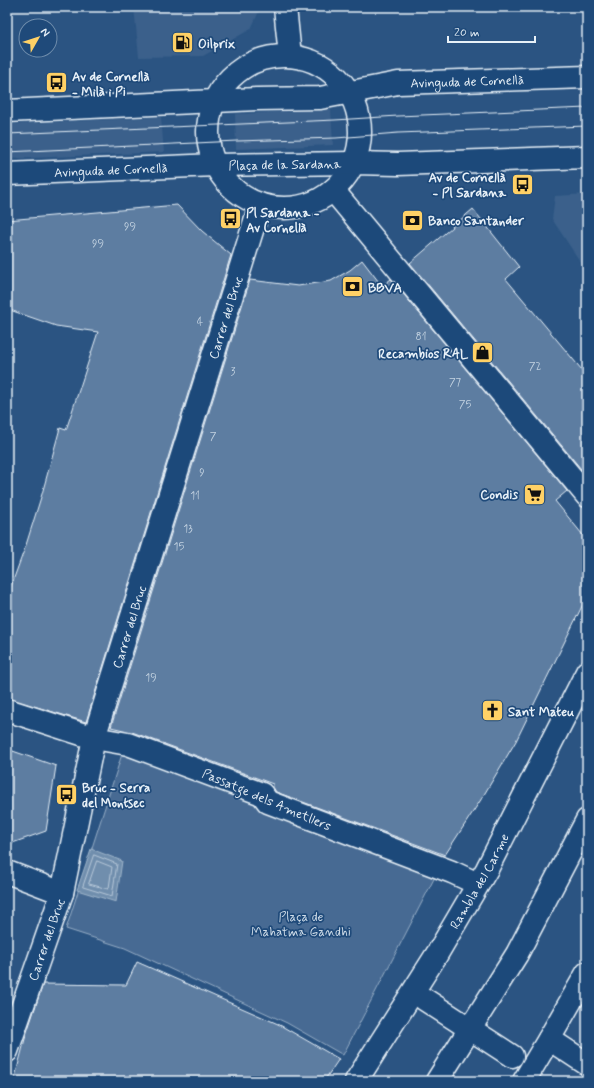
<svg xmlns="http://www.w3.org/2000/svg" width="594" height="1088" font-family="Mynerve,sans-serif">
  <rect width="100%" height="100%" fill="#2b5482"/>
  <filter id="ink" filterUnits="userSpaceOnUse"><feTurbulence type="fractalNoise" baseFrequency=".025" numOctaves="2"/><feDisplacementMap in="SourceGraphic" scale="8" xChannelSelector="R" yChannelSelector="G"/><feConvolveMatrix kernelMatrix="1 2 1 2 8 2 1 2 1" color-interpolation-filters="sRGB"/></filter>
  <g filter="url(#ink)">
    <g fill="#3a608b">
      <polygon points="134,7 261,7 251,29 203,56 139,57"/>
      <polygon points="331,109 333,145 236,149 235,114"/>
      <polygon points="161,117 164,152 7,159 7,124"/>
      <polygon points="587,194 587,272 552,219 555,196"/>
    </g>
    <polygon fill="#476b93" stroke="#98aec6" points="122,754 258,799 437,873 343,1055 287,1023 125,948 66,929"/>
    <polygon fill="#708ead" stroke="#a0b6cb" points="91,849 122,861 116,902 77,890"/>
    <g fill="none" stroke-linecap="round" stroke-linejoin="round">
      <g stroke="#b8c9da" stroke-width="1">
        <polygon points="94,855 117,864 112,896 83,887"/>
        <polygon points="97,861 112,867 109,888 108,889 89,884"/>
      </g>
    </g>
    <g fill="#5d7da1" stroke="#e8f1f8">
      <polygon points="177,205 202,231 231,255 86,722 7,698 7,597 26,545 42,494 60,428 66,430 98,332 56,326 7,309 7,220"/>
      <polygon points="473,209 519,267 506,279 587,376 587,474 586,475 410,263"/>
      <polygon points="362,260 382,286 391,279 567,491 555,501 587,540 587,596 516,741 482,798 445,855 276,792 273,787 273,784 132,732 111,727 250,280 298,286 331,281 350,270"/>
      <polygon points="7,749 56,766 46,831 7,845"/>
      <polygon points="137,962 278,1024 339,1059 324,1081 14,1081 26,1035 43,984 126,985"/>
    </g>
    <g fill="none" stroke-linecap="round" stroke-linejoin="round">
      <defs>
        <g id="pedestrian">
          <polyline points="94,738 128,744 262,794 268,802 452,872 478,884"/>
          <polyline points="424,999 512,1056"/>
          <polyline points="437,1081 517,954 587,820"/>
        </g>
        <g id="minor">
          <polyline points="285,7 290,56"/>
          <polyline points="333,190 587,496"/>
          <polyline points="7,710 94,738"/>
          <polyline points="7,872 62,893"/>
          <polyline points="549,1039 587,1064"/>
          <path id="s1" d="M 7,1051 L 62,893 L 94,738 L 260,205"/>
          <path id="s2" d="M 356,1081 L 437,954 L 487,869 L 587,672"/>
          <polyline points="524,1081 549,1039 587,973"/>
        </g>
        <g id="tertiary">
          <circle cx="284" cy="132" r="76"/>
          <path id="s3" d="M 7,111 L 257,99 L 320,98 L 398,83 L 587,77"/>
          <path id="s4" d="M 7,174 L 215,165 L 354,163 L 398,164 L 587,157"/>
        </g>
      </defs>
      <use href="#pedestrian" stroke="#e8f1f8" stroke-width="25"/>
      <use href="#minor" stroke="#e8f1f8" stroke-width="25"/>
      <use href="#tertiary" stroke="#e8f1f8" stroke-width="25"/>
      <use href="#pedestrian" stroke="#1f4a7a" stroke-width="22"/>
      <use href="#minor" stroke="#1f4a7a" stroke-width="22"/>
      <use href="#tertiary" stroke="#1f4a7a" stroke-width="22"/>
      <g stroke="#e8f1f8" stroke-width="1">
        <polyline points="7,134 335,120 398,116 587,108"/>
        <polyline points="7,152 237,141 336,138 398,133 587,126"/>
      </g>
    </g>
  </g>
  <defs>
    <symbol id="fuel-square" viewBox="-11 -11 22 22"><rect x="-9" y="-9" width="18" height="18" rx="4" fill="#ffd166" stroke="#1f4a7a"/><path d="M-5.5-6h7V0h2V4h1.3V-2.5L3-4.5l.8-.8L6-3V5H2.5V1h-1V6h-7ZM-4.2-4.7v3.2H.2V-4.7Z" fill="#111"/></symbol>
    <symbol id="bus-square" viewBox="-11 -11 22 22"><rect x="-9" y="-9" width="18" height="18" rx="4" fill="#ffd166" stroke="#1f4a7a"/><path d="M-5-6H5V4H4V6H2V4H-2V6H-4V4H-5ZM-3.5-4V0h7V-4ZM-3.5 1.2v1.5H-2V1.2ZM2 1.2v1.5H3.5V1.2Z" fill="#111"/></symbol>
    <symbol id="bank-square" viewBox="-11 -11 22 22"><rect x="-9" y="-9" width="18" height="18" rx="4" fill="#ffd166" stroke="#1f4a7a"/><path d="M-6-4H6V4H-6ZM0-2.3a2.3 2.3 0 1 0 0 4.6a2.3 2.3 0 1 0 0-4.6Z" fill="#111"/></symbol>
    <symbol id="shop-square" viewBox="-11 -11 22 22"><rect x="-9" y="-9" width="18" height="18" rx="4" fill="#ffd166" stroke="#1f4a7a"/><path d="M-5-2.5h2.3a2.7 3.5 0 0 1 5.4 0H5L5.5 6h-11ZM-1.5-2.5h3a1.5 2.3 0 0 0-3 0Z" fill="#111"/></symbol>
    <symbol id="supermarket-square" viewBox="-11 -11 22 22"><rect x="-9" y="-9" width="18" height="18" rx="4" fill="#ffd166" stroke="#1f4a7a"/><path d="M-6-5.5h2.5l.6 2H6L4.5 2H-2.5L-4.4-4H-6ZM-1.5 3.2a1.3 1.3 0 1 0 .1 0ZM3 3.2a1.3 1.3 0 1 0 .1 0Z" fill="#111"/></symbol>
    <symbol id="church-square" viewBox="-11 -11 22 22"><rect x="-9" y="-9" width="18" height="18" rx="4" fill="#ffd166" stroke="#1f4a7a"/><path d="M-1.2-6h2.4v3.5h3.3v2.4h-3.3V6h-2.4V-.1h-3.3v-2.4h3.3Z" fill="#111"/></symbol>
  </defs>
  <g fill-rule="evenodd">
    <use href="#fuel-square" x="170" y="30" width="25" height="25"/>
    <use href="#bus-square" x="44" y="70" width="25" height="25"/>
    <use href="#bus-square" x="510" y="172" width="25" height="25"/>
    <use href="#bus-square" x="218" y="206" width="25" height="25"/>
    <use href="#bank-square" x="400" y="208" width="25" height="25"/>
    <use href="#bank-square" x="340" y="274" width="25" height="25"/>
    <use href="#shop-square" x="470" y="340" width="25" height="25"/>
    <use href="#supermarket-square" x="522" y="482" width="25" height="25"/>
    <use href="#church-square" x="480" y="698" width="25" height="25"/>
    <use href="#bus-square" x="54" y="782" width="25" height="25"/>
  </g>
  <g text-anchor="middle" stroke-width="3.5" stroke-linejoin="round" paint-order="stroke">
    <g font-size="11" fill="#c5d4e2">
      <text x="130" y="230">99</text>
      <text x="98" y="247">99</text>
      <text x="200" y="325">4</text>
      <text x="421" y="340">81</text>
      <text x="535" y="370">72</text>
      <text x="233" y="375">3</text>
      <text x="455" y="386">77</text>
      <text x="465" y="408">75</text>
      <text x="213" y="440">7</text>
      <text x="202" y="476">9</text>
      <text x="195" y="499">11</text>
      <text x="188" y="532">13</text>
      <text x="179" y="550">15</text>
      <text x="151" y="681">19</text>
    </g>
    <g font-size="13" font-weight="bold" fill="#e8f1f8" stroke="#1f4a7a" text-anchor="start">
      <text x="198" y="48">Oilprix</text>
      <text x="72" y="81">Av de Cornellà<tspan x="72" dy="15">- Milà i Pi</tspan></text>
      <text x="506" y="182" text-anchor="end">Av de Cornellà<tspan x="506" dy="15">- Pl Sardana</tspan></text>
      <text x="246" y="217">Pl Sardana -<tspan x="246" dy="15">Av Cornellà</tspan></text>
      <text x="428" y="225">Banco Santander</text>
      <text x="368" y="292">BBVA</text>
      <text x="468" y="358" text-anchor="end">Recambios RAL</text>
      <text x="518" y="499" text-anchor="end">Condis</text>
      <text x="508" y="716">Sant Mateu</text>
      <text x="82" y="792">Bruc - Serra<tspan x="82" dy="15">del Montsec</tspan></text>
    </g>
    <g font-size="13" fill="#e8f1f8" stroke="#1f4a7a">
      <text dy="5" stroke="none"><textPath href="#s3" startOffset="462">Avinguda de Cornellà</textPath></text>
      <text dy="5" stroke="none"><textPath href="#s4" startOffset="278">Plaça de la Sardana</textPath></text>
      <text dy="5" stroke="none"><textPath href="#s4" startOffset="104">Avinguda de Cornellà</textPath></text>
      <text dy="5" stroke="none"><textPath href="#s1" startOffset="766">Carrer del Bruc</textPath></text>
      <text dy="5" stroke="none"><textPath href="#s1" startOffset="442">Carrer del Bruc</textPath></text>
      <text transform="translate(267 799) rotate(23)" y="5">Passatge dels Ametllers</text>
      <text dy="5" stroke="none"><textPath href="#s2" startOffset="235">Rambla del Carme</textPath></text>
      <text dy="5" stroke="none"><textPath href="#s1" startOffset="118">Carrer del Bruc</textPath></text>
    </g>
    <g font-size="13" fill="#d0dde9" stroke="#1f4a7a">
      <text x="301" y="921">Plaça de<tspan x="301" dy="15">Mahatma Gandhi</tspan></text>
    </g>
  </g>
  <rect width="594" height="1088" fill="none" stroke="#1f4a7a" stroke-width="24"/>
  <rect x="12" y="12" width="570" height="1064" fill="none" stroke="#e8f1f8" stroke-width="1.5" filter="url(#ink)"/>
  <g transform="translate(38 38) rotate(51)"><circle r="19" fill="#1f4a7a" stroke="#6f8dac"/>
  <path d="M0-3L7 15L0 10L-7 15Z" fill="#ffd166"/>
  <text y="-6" font-size="11" font-weight="bold" text-anchor="middle" fill="#e8f1f8">N</text>
  </g>
  <path d="M448 36v6h87v-6" fill="none" stroke="#e8f1f8" stroke-width="2"/>
  <text x="454" y="36" font-size="12" fill="#e8f1f8" stroke="#1f4a7a" stroke-width="3" paint-order="stroke">20 m</text>
</svg>
